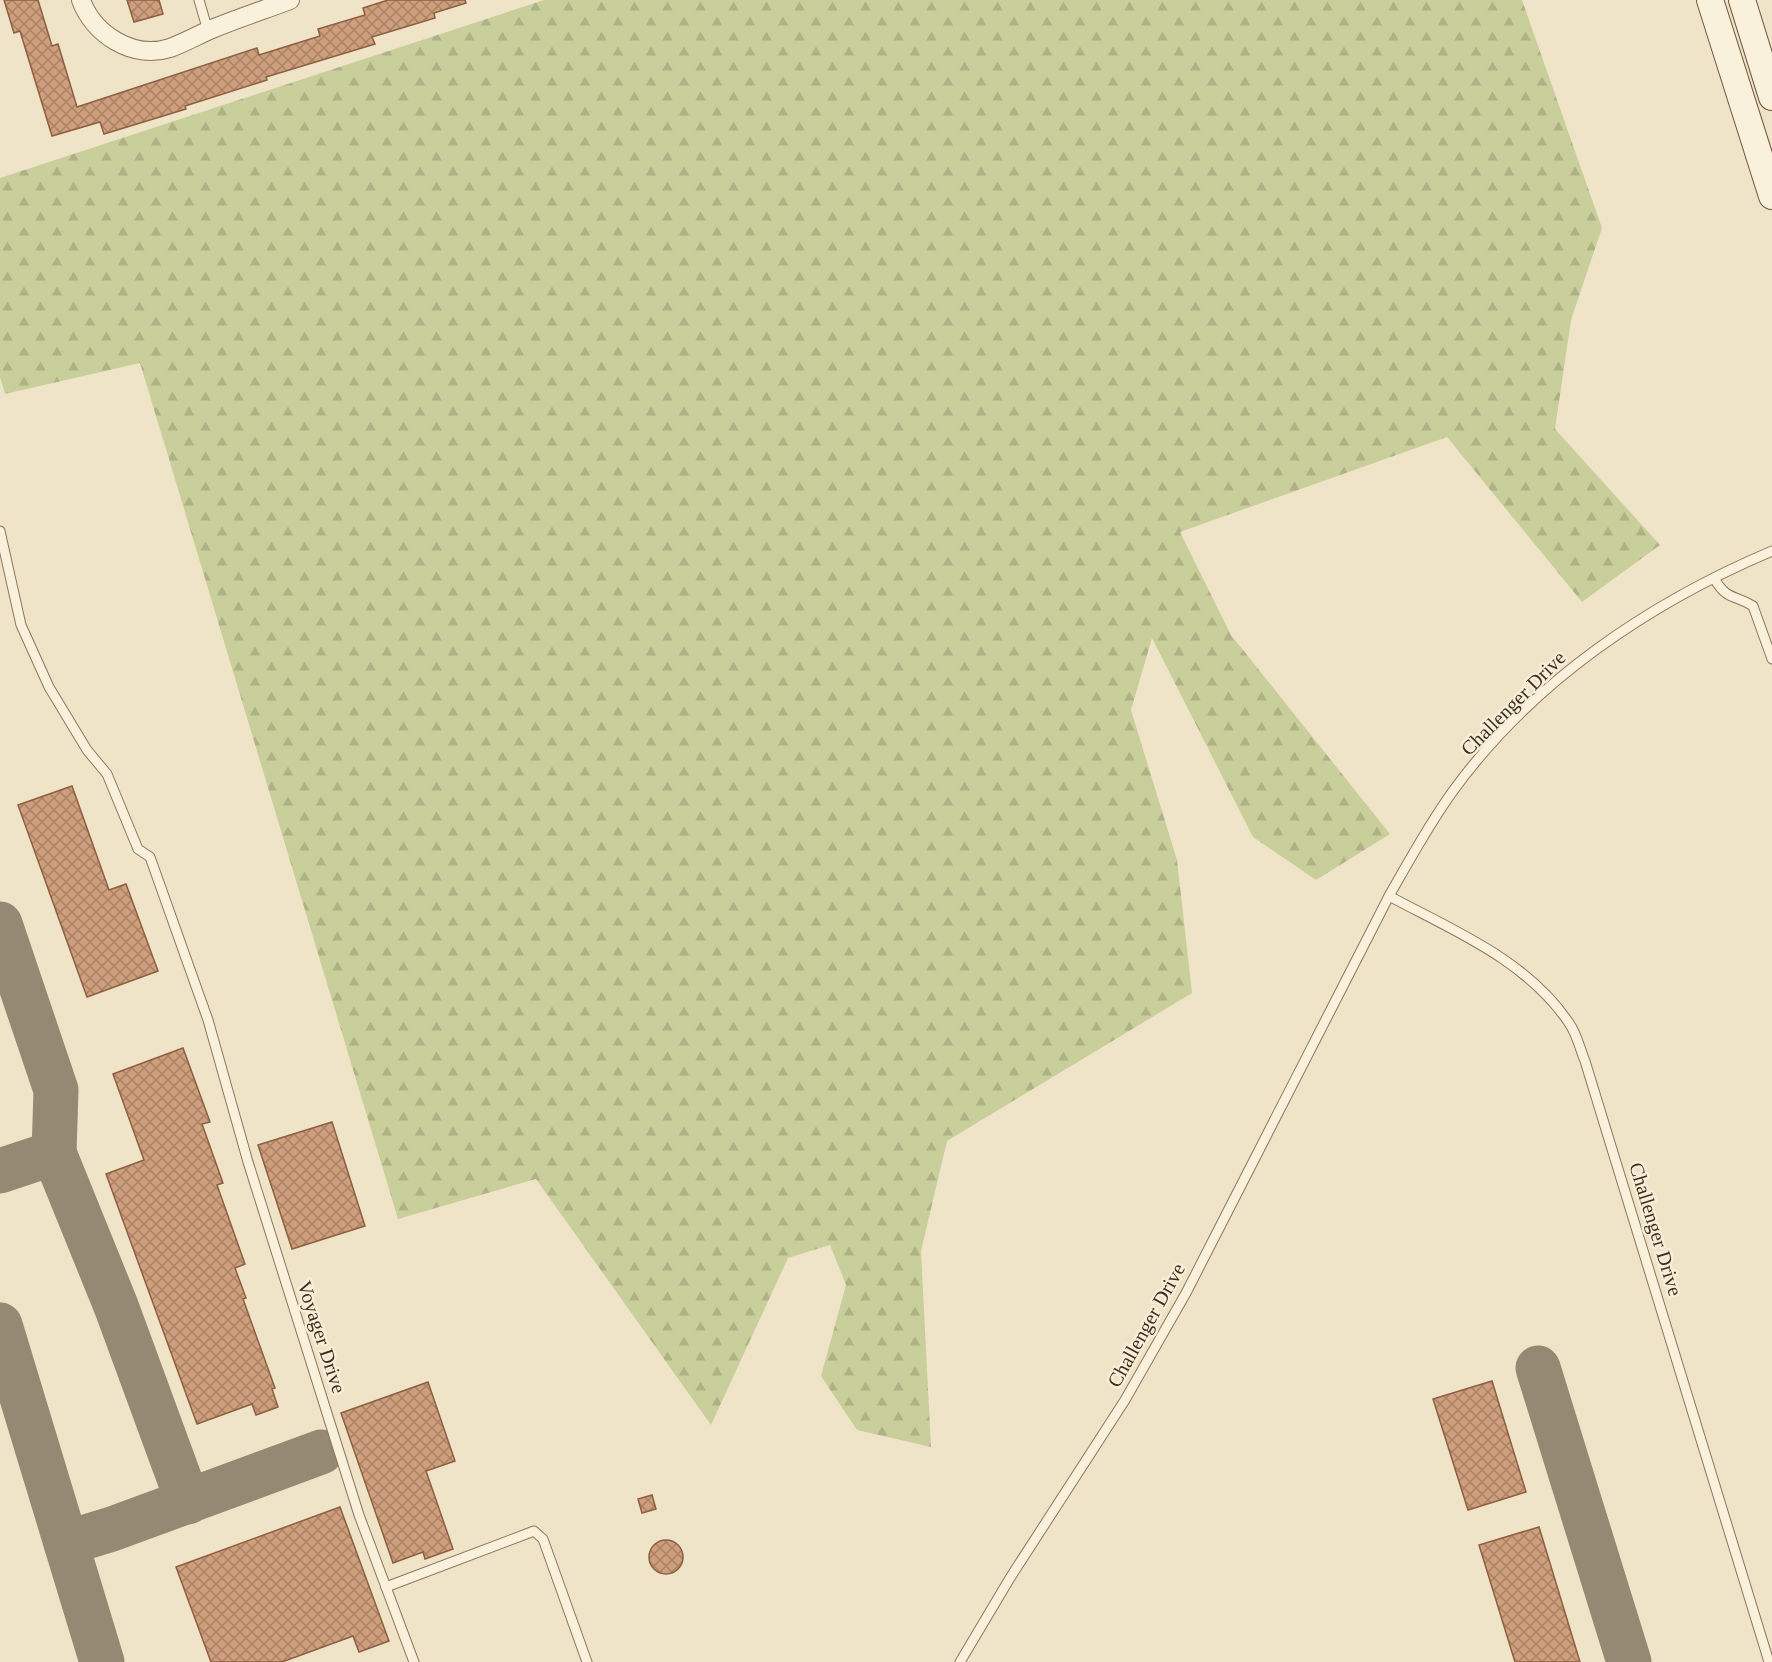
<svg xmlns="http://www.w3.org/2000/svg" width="1772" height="1662" font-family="Georgia,serif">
  <defs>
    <pattern id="forest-firs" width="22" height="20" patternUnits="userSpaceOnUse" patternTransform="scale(1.5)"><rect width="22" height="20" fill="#c9cf9b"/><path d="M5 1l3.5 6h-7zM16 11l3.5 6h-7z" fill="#aeb285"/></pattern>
    <pattern id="building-cross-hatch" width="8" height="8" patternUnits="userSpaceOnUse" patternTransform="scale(1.5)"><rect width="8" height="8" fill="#cf9f7d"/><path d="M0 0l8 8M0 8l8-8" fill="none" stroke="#a98266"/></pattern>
  </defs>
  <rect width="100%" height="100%" fill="#f0e4c8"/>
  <polygon fill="url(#forest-firs)" points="544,0 1522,0 1602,228 1571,320 1555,429 1660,545 1582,602 1447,437 1180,532 1231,635 1390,834 1316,880 1253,837 1152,638 1131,710 1177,860 1192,993 947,1141 921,1251 931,1447 857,1430 821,1376 846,1285 830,1245 788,1258 711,1425 536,1179 398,1219 140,363 5,394 0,377 0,178"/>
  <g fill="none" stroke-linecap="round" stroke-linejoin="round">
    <g stroke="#968974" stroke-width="45">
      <polyline points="0,924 56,1090 54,1153 0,1171"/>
      <polyline points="54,1153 116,1306 188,1502"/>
      <polyline points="0,1325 102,1662"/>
      <polyline points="1538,1368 1629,1662"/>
      <polyline points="66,1543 112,1529 321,1452"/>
    </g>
  </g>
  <g fill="url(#building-cross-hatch)" stroke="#8d5f41" stroke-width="1.5">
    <polygon points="4,0 38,0 52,46 58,44 77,107 257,48 259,55 320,36 318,29 365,15 363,8 388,0 465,0 466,3 434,13 435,18 372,37 375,44 266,77 267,80 185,106 186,109 104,134 100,122 52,136 20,31 14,33"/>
    <polygon points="127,0 159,0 163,14 134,22"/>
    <polygon points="72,786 109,890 126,884 158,971 87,997 18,805"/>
    <polygon points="183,1048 210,1122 202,1124 223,1183 217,1185 245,1264 235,1268 246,1298 243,1299 275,1388 272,1389 278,1407 256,1415 252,1404 197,1424 106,1174 144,1160 113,1074"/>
    <polygon points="332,1122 365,1226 292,1249 258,1145"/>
    <polygon points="1492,1381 1526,1492 1468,1510 1433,1399"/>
    <polygon points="428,1382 455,1461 426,1471 453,1549 425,1559 423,1552 393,1563 341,1413"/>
    <polygon points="652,1495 656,1509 642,1513 638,1499"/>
    <polygon points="340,1507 389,1641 359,1652 353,1636 282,1662 211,1662 176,1567"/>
    <polygon points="1539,1527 1580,1662 1515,1662 1479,1545"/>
    <circle cx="666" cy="1557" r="17"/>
  </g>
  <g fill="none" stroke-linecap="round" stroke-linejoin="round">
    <defs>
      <g id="lane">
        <polyline points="199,0 208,31"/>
        <polyline points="0,531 21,625 49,687 87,750 107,774 138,849 150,857 208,1020 248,1162 359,1515 414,1662"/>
        <path d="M 1714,578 C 1727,601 1734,594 1753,606 L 1772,659"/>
        <polyline points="386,1587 534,1531 543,1539 587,1662"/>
        <polyline points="960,1662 1010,1578 1125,1400 1186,1293 1389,896"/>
        <path d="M 1769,1662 L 1585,1061 C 1580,1049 1577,1034 1569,1023 C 1527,960 1454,931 1389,896 C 1409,861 1429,824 1453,791 C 1532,682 1649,603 1772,551"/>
      </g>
      <path id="street" d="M 81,0 C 93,34 133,60 170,48 C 184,43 198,35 212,29 C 238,18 264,10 290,0"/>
      <g id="secondary">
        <polyline points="1710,0 1772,196"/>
        <polyline points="1742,0 1772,97"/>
      </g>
    </defs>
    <use href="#lane" stroke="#8d765c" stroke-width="11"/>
    <use href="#street" stroke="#8d765c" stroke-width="20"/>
    <use href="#secondary" stroke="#6f573f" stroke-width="28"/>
    <use href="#lane" stroke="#faf1dc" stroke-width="9"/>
    <use href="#street" stroke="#faf1dc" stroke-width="18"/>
    <use href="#secondary" stroke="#faf1dc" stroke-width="26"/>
  </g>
  <g text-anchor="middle" stroke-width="5" stroke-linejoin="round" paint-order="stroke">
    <g font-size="20" fill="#3d2e20" stroke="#f7eed8">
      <text transform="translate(1513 703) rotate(-45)" y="7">Challenger Drive</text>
      <text transform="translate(1656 1229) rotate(73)" y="7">Challenger Drive</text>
      <text transform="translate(1146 1325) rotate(-61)" y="7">Challenger Drive</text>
      <text transform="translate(322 1337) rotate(72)" y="7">Voyager Drive</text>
    </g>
  </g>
</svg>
